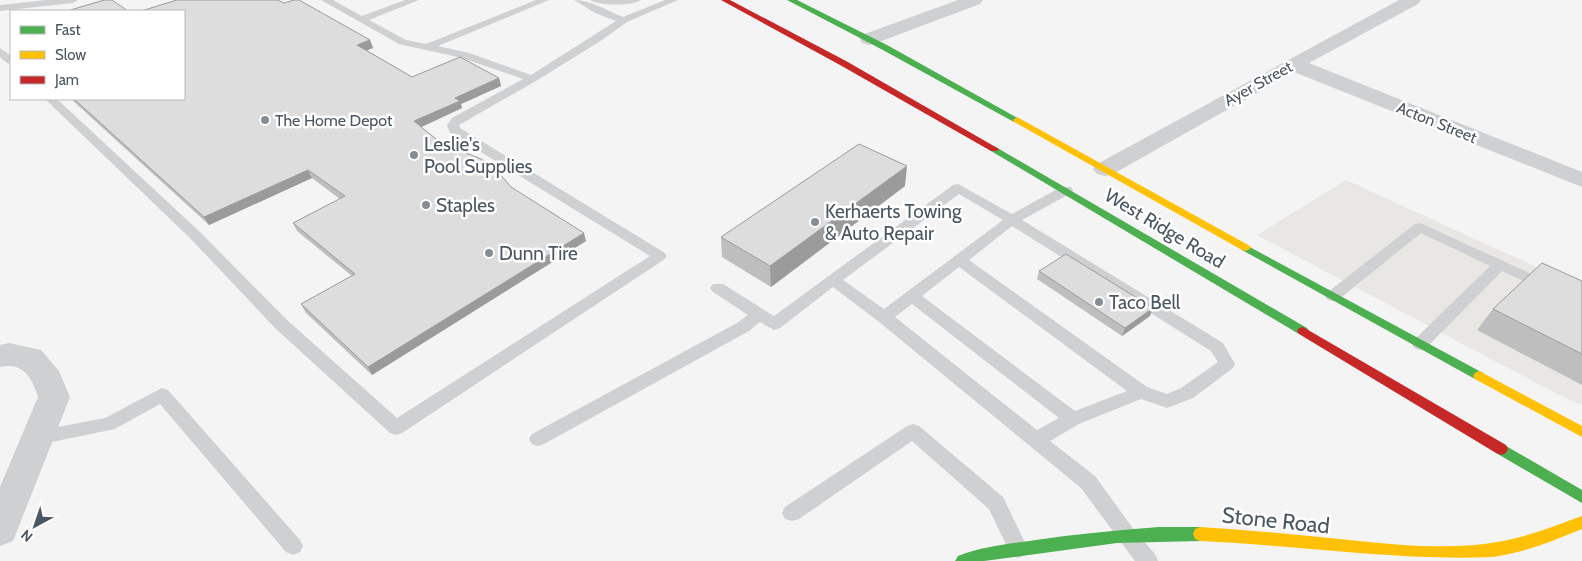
<svg xmlns="http://www.w3.org/2000/svg" width="1582" height="561" font-family="Cabin,sans-serif">
  <rect width="100%" height="100%" fill="#f4f4f4"/>
  <polygon fill="#e8e7e3" points="1346,180 1582,288 1582,405 1561,396 1257,235"/>
  <g fill="none" stroke-linecap="round" stroke-linejoin="round">
    <g fill="#ced0d2" fill-rule="evenodd">
      <polygon points="47,0 78,0 73,3 0,11 0,5"/>
      <path d="M 321,0 L 333,0 L 362,16 L 405,0 L 419,0 L 369,20 L 406,40 L 426,44 L 536,0 L 549,0 L 438,46 L 469,53 L 531,75 L 616,21 L 595,13 L 574,0 C 591,0 607,11 623,17 L 665,0 L 678,0 L 627,22 L 602,40 L 536,81 L 459,125 L 460,128 L 665,253 L 667,256 L 665,259 L 402,433 L 396,435 L 390,433 L 275,328 L 191,239 L 45,99 L 57,99 L 201,233 L 287,320 L 397,418 L 650,256 L 450,133 L 447,125 L 452,118 L 523,79 L 462,58 L 399,44 Z"/>
      <path d="M 590,0 L 641,0 C 633,6 598,6 590,0 Z"/>
      <polygon points="0,48 11,56 11,64 7,63 0,57"/>
      <path d="M 958,184 L 1012,214 L 1061,187 L 1071,187 L 1073,190 L 1071,193 L 1022,220 L 1223,343 L 1235,364 L 1233,368 L 1193,398 L 1167,408 L 1141,399 L 1079,424 L 1050,441 L 1095,476 L 1134,530 L 1155,554 L 1158,561 L 1135,561 L 1081,488 L 878,321 L 833,287 L 780,328 L 774,330 L 760,322 L 749,331 L 544,444 L 538,446 L 532,444 L 529,439 L 532,434 L 737,323 L 748,315 L 713,292 L 710,288 L 713,284 L 723,284 L 774,316 L 953,185 ZM 959,194 L 1003,220 L 884,309 L 843,280 ZM 1012,226 L 1211,351 L 1218,362 L 1181,388 L 1167,394 L 1147,387 L 969,260 ZM 959,267 L 1127,391 L 1075,411 L 922,296 ZM 912,304 L 1059,418 L 1037,430 L 895,317 Z"/>
      <polygon points="1420,223 1582,297 1582,308 1502,271 1426,348 1420,350 1414,348 1412,344 1414,340 1490,266 1421,233 1338,300 1333,301 1328,300 1325,296 1328,292 1415,224"/>
      <polygon points="162,388 168,390 300,540 303,546 300,552 293,555 286,552 160,404 115,429 37,445 31,443 28,438 31,433 37,431 105,418"/>
      <polygon points="913,424 919,426 1003,497 1028,549 1025,555 1018,558 1011,555 989,509 912,441 799,519 792,521 785,519 782,513 785,507 907,426"/>
    </g>
    <g fill="#ced0d2" fill-rule="evenodd">
      <polygon points="958,0 983,0 980,4 876,43 869,45 862,43 860,39 862,35"/>
      <polygon points="1399,0 1421,0 1418,4 1309,63 1582,172 1582,187 1294,72 1113,174 1105,176 1097,174 1093,169 1097,164"/>
      <path d="M 9,343 L 41,350 L 59,371 L 70,397 L 13,541 L 0,546 L 0,487 L 38,397 C 32,377 23,362 0,367 L 0,345 Z"/>
    </g>
    <g fill="#4caf50" fill-rule="evenodd">
      <polygon points="787,0 797,0 887,45 1021,120 1020,122 1014,122 881,49"/>
      <polygon points="994,146 1307,328 1309,331 1307,334 1299,334 991,151 989,149"/>
      <polygon points="1246,245 1483,373 1485,376 1483,379 1475,379 1242,250 1241,248"/>
      <polygon points="1501,443 1582,490 1582,503 1496,453 1494,449 1496,445"/>
      <path d="M 1159,527 L 1200,527 L 1205,529 L 1207,534 L 1205,539 L 1200,541 L 1117,543 L 984,561 L 955,561 L 958,556 C 983,546 1009,544 1036,540 C 1077,534 1118,530 1159,527 Z"/>
    </g>
    <g fill="#ffc107" fill-rule="evenodd">
      <polygon points="1017,117 1250,246 1251,248 1246,251 1242,250 1014,122 1013,120"/>
      <polygon points="1479,371 1582,426 1582,437 1475,379 1473,376 1475,373"/>
      <path d="M 1582,516 L 1582,529 C 1553,541 1523,553 1492,557 C 1395,561 1296,545 1200,541 L 1195,539 L 1193,534 L 1195,529 L 1200,527 C 1253,530 1306,536 1359,541 C 1406,546 1456,550 1503,541 C 1530,536 1556,525 1582,516 Z"/>
    </g>
    <g fill="#c62828" fill-rule="evenodd">
      <polygon points="721,0 730,0 846,61 999,149 997,151 991,151 840,65"/>
      <polygon points="1303,327 1506,445 1508,449 1506,453 1501,455 1496,453 1299,334 1297,331 1299,328"/>
    </g>
  </g>
  <g fill="#bebebf">
    <polygon points="284,3 370,40 373,48 366,50 412,77 499,78 501,86 461,104 462,108 421,127 453,153 511,187 586,241 372,375 306,313 301,304 352,276 297,231 293,223 340,199 312,178 209,225 71,99 184,99"/>
    <polygon points="905,186 771,287 722,257 721,237"/>
    <polygon points="1039,271 1153,308 1150,316 1122,336 1037,279"/>
    <polygon points="1582,281 1582,385 1477,330 1493,309"/>
  </g>
  <g fill="#9b9b9b">
    <polygon points="370,40 373,48 360,53 357,45"/>
    <polygon points="499,78 501,86 461,104 462,108 417,129 414,121 455,98"/>
    <polygon points="907,166 905,186 771,287 770,266"/>
    <polygon points="308,170 312,178 209,225 204,217"/>
    <polygon points="584,233 586,241 372,375 368,367"/>
    <polygon points="1153,308 1150,316 1122,336 1125,328"/>
  </g>
  <g fill="#ddddde" stroke="#9b9b9b">
    <polygon points="104,0 112,0 128,11 67,11"/>
    <polygon points="177,0 278,0 284,3 294,0 299,0 370,40 357,45 412,77 460,57 499,78 455,98 460,101 414,121 453,153 459,150 481,159 493,166 511,187 584,233 368,367 301,304 355,274 293,223 345,196 308,170 204,217 74,99 184,99 184,11 141,11"/>
    <polygon points="859,144 907,166 770,266 721,237"/>
    <polygon points="1066,254 1153,308 1125,328 1039,271"/>
    <polygon points="1542,263 1582,281 1582,354 1493,309"/>
  </g>
  <g fill="#868d94" stroke="#fff" stroke-width="2">
    <circle cx="265" cy="120" r="5"/>
    <circle cx="414" cy="155" r="5"/>
    <circle cx="426" cy="205" r="5"/>
    <circle cx="815" cy="222" r="5"/>
    <circle cx="489" cy="253" r="5"/>
    <circle cx="1099" cy="302" r="5"/>
  </g>
  <g text-anchor="middle" stroke-width="5" stroke-linejoin="round" paint-order="stroke">
    <g font-size="16" fill="#4a5661" stroke="#fff">
      <text transform="translate(1258 83) rotate(-29)" y="6">Ayer Street</text>
      <text transform="translate(1437 122) rotate(22)" y="6">Acton Street</text>
    </g>
    <g font-size="16" fill="#4a5661" stroke="#fff" text-anchor="start">
      <text x="275" y="126">The Home Depot</text>
    </g>
    <g font-size="19" fill="#4a5661" stroke="#fff" text-anchor="start">
      <text x="424" y="151">Leslie's<tspan x="424" dy="22">Pool Supplies</tspan></text>
      <text x="436" y="212">Staples</text>
      <text x="825" y="218">Kerhaerts Towing<tspan x="825" dy="22">&amp; Auto Repair</tspan></text>
      <text x="499" y="260">Dunn Tire</text>
      <text x="1109" y="309">Taco Bell</text>
    </g>
    <g font-size="19" fill="#4a5661" stroke="#fff">
      <text transform="translate(1165 228) rotate(31)" y="7">West Ridge Road</text>
    </g>
    <g font-size="22" fill="#4a5661" stroke="#fff">
      <text transform="translate(1276 520) rotate(6)" y="8">Stone Road</text>
    </g>
  </g>
  <rect x="10" y="10" width="175" height="90" fill="#ffffff" stroke="#b7bbc0"/>
  <rect x="20" y="26" width="25" height="8" fill="#4caf50" stroke="#b7bbc0"/>
  <text x="55" y="35" font-size="15" fill="#4a5661">Fast</text>
  <rect x="20" y="51" width="25" height="8" fill="#ffc107" stroke="#b7bbc0"/>
  <text x="55" y="60" font-size="15" fill="#4a5661">Slow</text>
  <rect x="20" y="76" width="25" height="8" fill="#c62828" stroke="#b7bbc0"/>
  <text x="55" y="85" font-size="15" fill="#4a5661">Jam</text>
  <g transform="translate(35 526) rotate(220)" stroke="#ffffff" stroke-width="4" paint-order="stroke">
  <path d="M0-4L9 19L0 12L-9 19Z" fill="#4a5661"/>
  <text y="-8" font-size="14" font-weight="bold" text-anchor="middle" fill="#4a5661">N</text>
  </g>
</svg>
